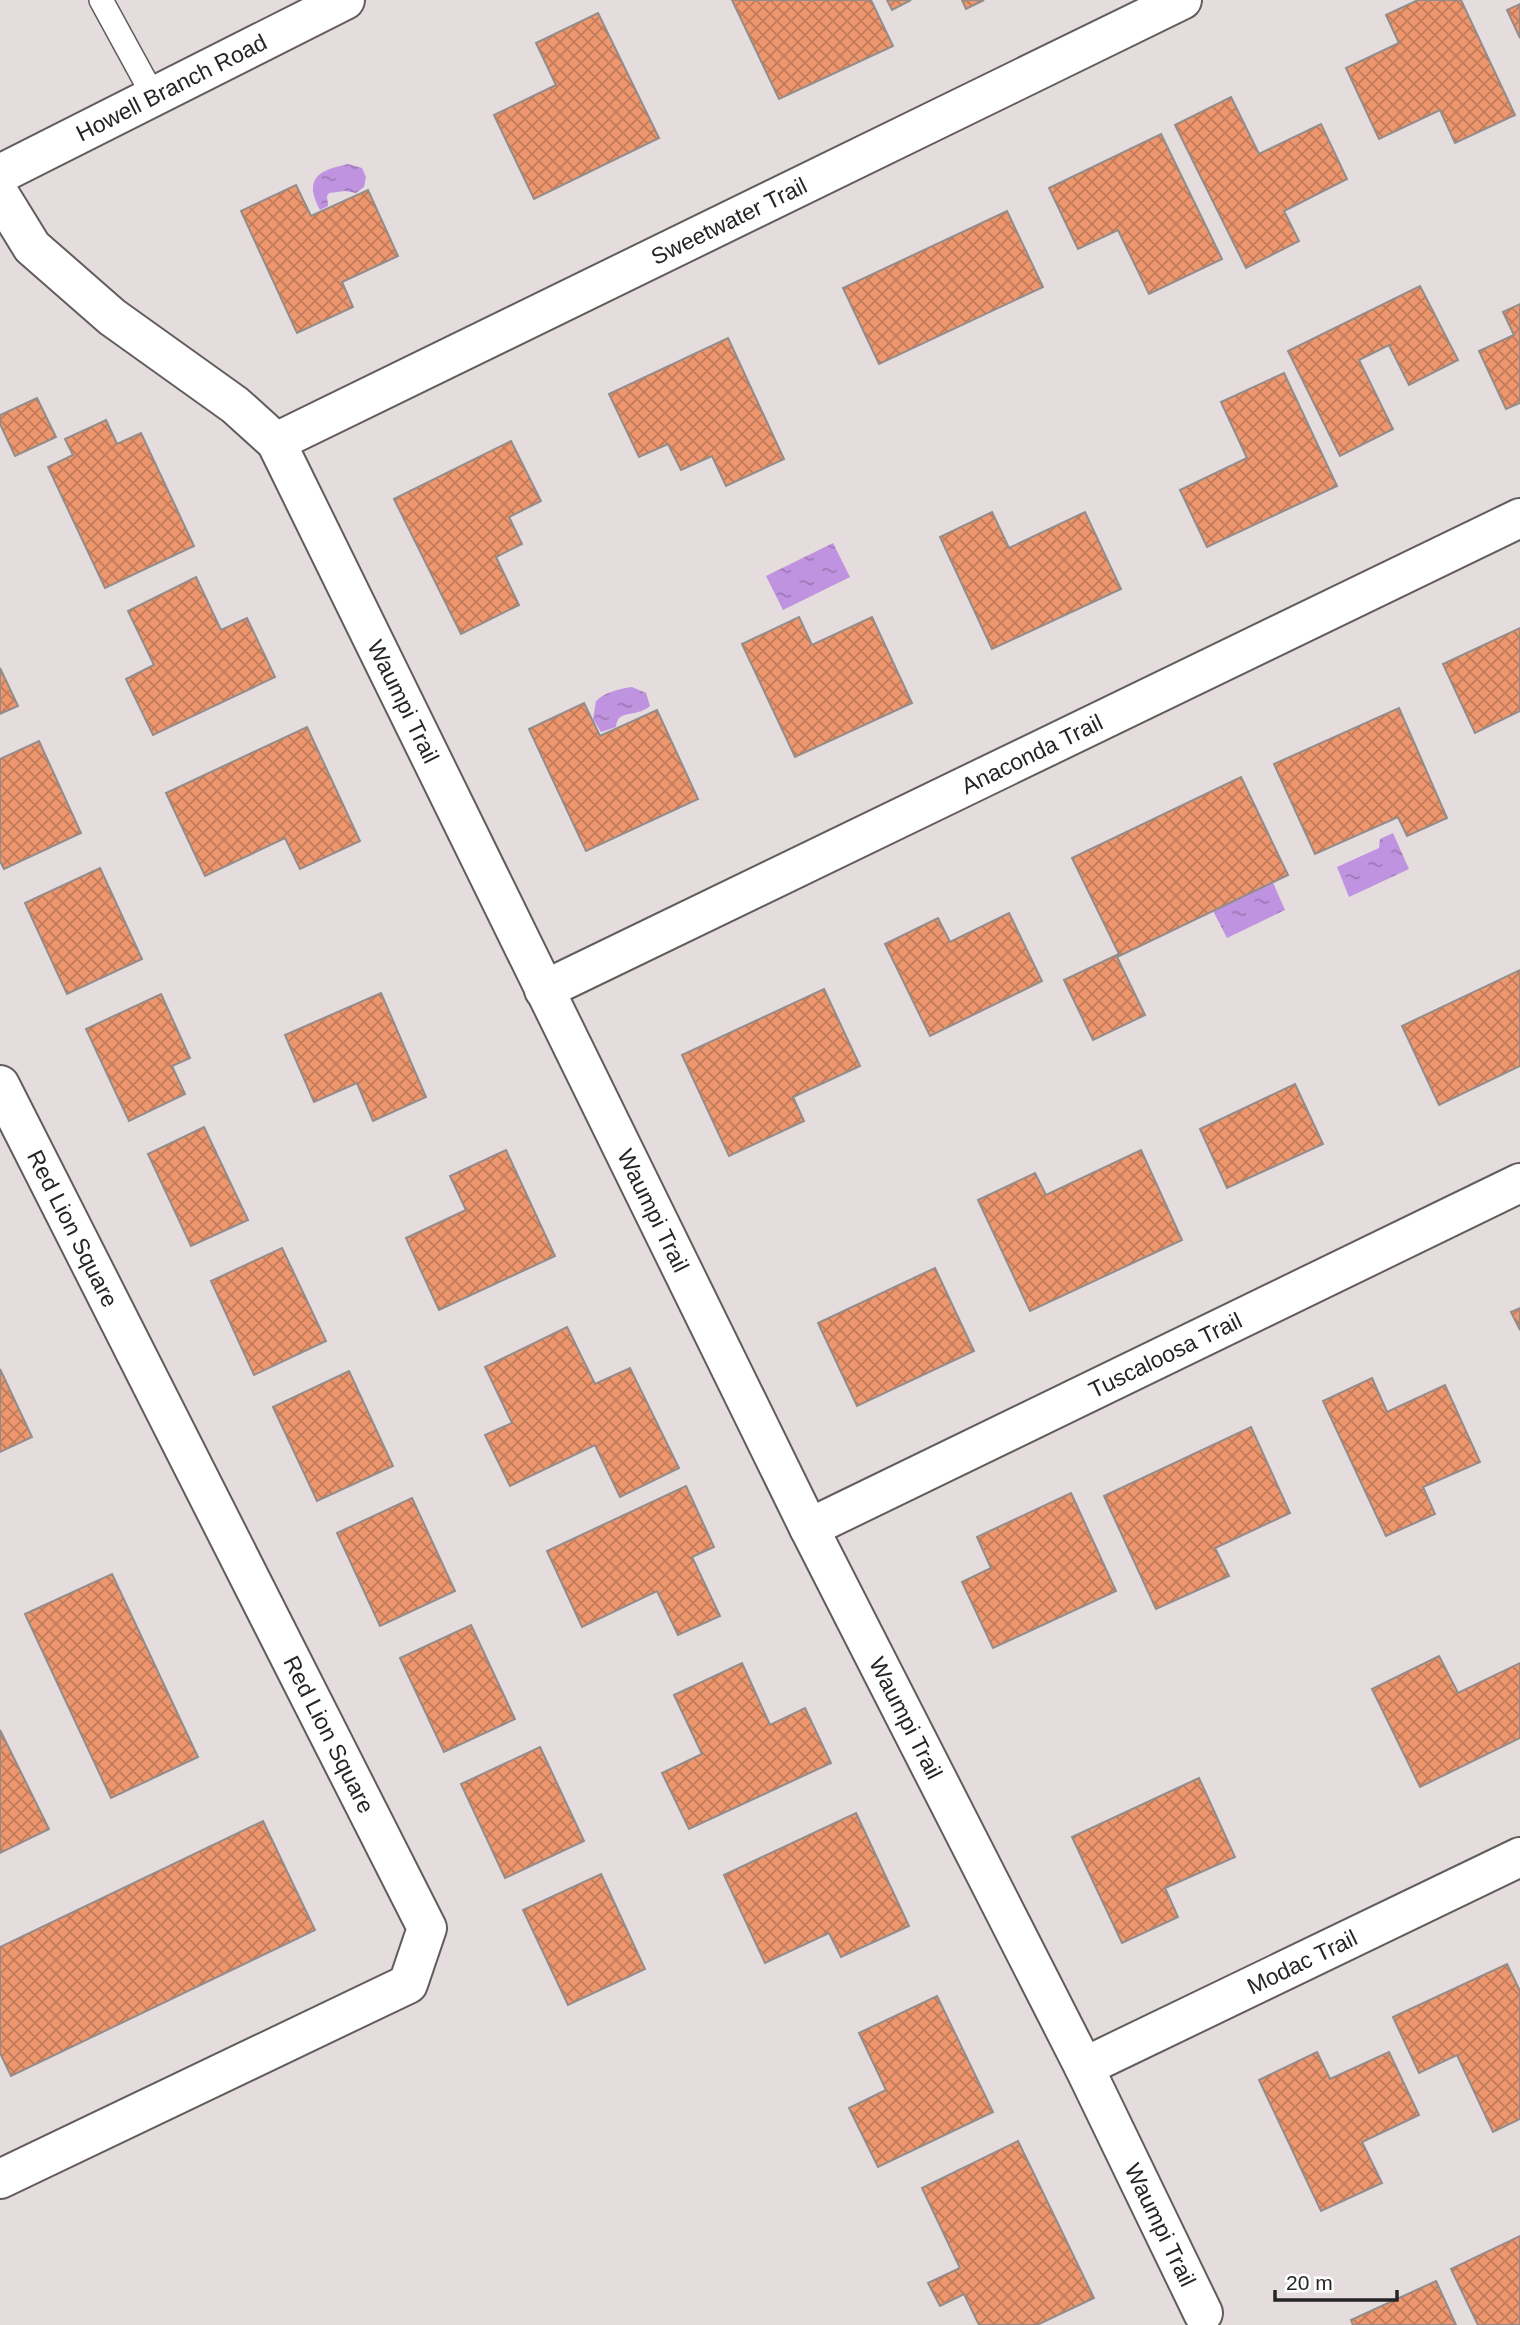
<svg xmlns="http://www.w3.org/2000/svg" width="1520" height="2325" font-family="Helvetica,sans-serif">
  <defs>
    <pattern id="water-ripples" width="26" height="14" patternUnits="userSpaceOnUse" patternTransform="scale(1.75)"><rect width="26" height="14" fill="#c093e0"/><path d="M2 4q2-2 4 0t4 0M15 11q2-2 4 0t4 0" fill="none" stroke="#9c78b5"/></pattern>
    <pattern id="building-cross-hatch" width="8" height="8" patternUnits="userSpaceOnUse" patternTransform="scale(1.75)"><rect width="8" height="8" fill="#ee976e"/><path d="M0 0l8 8M0 8l8-8" fill="none" stroke="#c17b5a"/></pattern>
  </defs>
  <rect width="100%" height="100%" fill="#e4dcdd"/>
  <g fill="url(#water-ripples)">
    <path d="M 348,164 L 362,168 L 366,177 L 364,187 L 356,193 L 345,191 L 329,193 L 327,196 L 328,206 L 320,210 C 303,178 319,170 348,164 Z"/>
    <polygon points="833,543 850,577 783,610 766,576"/>
    <path d="M 632,687 L 646,693 L 650,706 C 634,719 618,708 616,727 L 601,732 L 593,719 L 596,701 C 605,692 619,689 632,687 Z"/>
    <polygon points="1393,833 1409,869 1349,897 1337,867 1379,848 1380,839"/>
    <polygon points="1271,878 1285,910 1227,938 1211,907"/>
  </g>
  <g fill="url(#building-cross-hatch)" stroke="#928c8a" stroke-width="2">
    <polygon points="732,0 871,0 893,46 779,99"/>
    <polygon points="887,0 911,0 892,10"/>
    <polygon points="962,0 984,0 966,9"/>
    <polygon points="1418,0 1461,0 1515,115 1455,143 1440,110 1379,139 1346,68 1399,43 1386,15"/>
    <polygon points="1520,4 1520,38 1507,10"/>
    <polygon points="598,13 659,138 534,199 494,115 556,85 536,43"/>
    <polygon points="1231,97 1259,154 1321,124 1347,179 1284,211 1299,241 1246,268 1175,125"/>
    <polygon points="1161,134 1222,259 1149,294 1118,230 1078,249 1049,188"/>
    <polygon points="296,185 311,216 368,190 398,256 342,282 353,307 297,333 241,211"/>
    <polygon points="1007,211 1043,287 879,364 843,288"/>
    <polygon points="1420,286 1458,360 1409,385 1389,345 1359,360 1393,429 1340,456 1288,351"/>
    <polygon points="1520,304 1520,403 1506,409 1479,351 1514,335 1503,312"/>
    <polygon points="728,338 784,459 726,486 712,456 681,470 668,444 639,457 609,394"/>
    <polygon points="1284,373 1337,486 1207,547 1180,490 1247,458 1221,402"/>
    <polygon points="37,398 56,437 15,456 0,424 0,415"/>
    <polygon points="106,420 117,444 141,433 194,546 105,588 48,467 73,455 65,439"/>
    <polygon points="511,441 541,501 509,517 522,544 496,557 519,605 461,634 394,499"/>
    <polygon points="992,512 1009,548 1085,512 1121,589 992,649 940,537"/>
    <polygon points="196,577 221,630 247,618 275,677 153,735 126,679 154,665 128,611"/>
    <polygon points="799,617 812,645 872,617 912,703 795,757 742,644"/>
    <polygon points="1520,628 1520,711 1475,733 1443,664"/>
    <polygon points="0,668 18,706 0,714"/>
    <polygon points="584,703 600,736 657,710 698,799 586,851 529,729"/>
    <polygon points="1399,708 1447,818 1407,836 1398,817 1315,854 1274,764"/>
    <polygon points="307,727 360,841 300,869 285,838 205,876 166,793"/>
    <polygon points="39,741 81,833 4,869 0,861 0,759"/>
    <polygon points="1241,777 1288,875 1117,957 1145,1015 1093,1040 1064,980 1119,954 1072,858"/>
    <polygon points="100,868 142,959 67,994 25,903"/>
    <polygon points="1009,913 1042,981 930,1036 885,944 938,918 950,942"/>
    <polygon points="1520,970 1520,1066 1439,1105 1402,1026"/>
    <polygon points="824,989 860,1066 793,1097 804,1121 729,1156 682,1055"/>
    <polygon points="381,993 426,1097 373,1121 357,1083 314,1102 285,1035"/>
    <polygon points="161,994 190,1058 172,1066 185,1094 129,1121 86,1029"/>
    <polygon points="1295,1084 1323,1144 1227,1188 1200,1129"/>
    <polygon points="204,1127 248,1220 191,1246 148,1154"/>
    <polygon points="506,1150 555,1256 439,1310 406,1238 466,1210 450,1176"/>
    <polygon points="1141,1150 1182,1240 1030,1311 978,1200 1035,1173 1046,1195"/>
    <polygon points="282,1248 326,1341 254,1375 211,1281"/>
    <polygon points="935,1268 974,1351 857,1406 818,1323"/>
    <polygon points="1520,1308 1520,1330 1511,1312"/>
    <polygon points="567,1327 595,1384 630,1368 679,1468 620,1497 595,1445 510,1486 485,1435 512,1423 485,1367"/>
    <polygon points="0,1369 32,1437 0,1452"/>
    <polygon points="349,1371 393,1466 317,1501 273,1407"/>
    <polygon points="1372,1378 1387,1412 1445,1385 1480,1462 1423,1487 1435,1514 1386,1536 1323,1401"/>
    <polygon points="1251,1427 1290,1513 1215,1548 1229,1576 1156,1609 1104,1496"/>
    <polygon points="686,1486 714,1547 692,1557 720,1616 678,1635 657,1591 582,1627 547,1551"/>
    <polygon points="1071,1493 1116,1591 993,1648 962,1582 991,1568 977,1537"/>
    <polygon points="412,1498 455,1591 380,1626 337,1533"/>
    <polygon points="112,1574 198,1757 111,1798 25,1614"/>
    <polygon points="471,1625 515,1719 444,1752 400,1658"/>
    <polygon points="1439,1656 1458,1693 1520,1663 1520,1738 1420,1787 1372,1689"/>
    <polygon points="742,1663 770,1725 805,1708 831,1763 689,1829 662,1773 702,1754 674,1695"/>
    <polygon points="0,1730 49,1829 0,1853"/>
    <polygon points="540,1747 584,1841 505,1878 461,1784"/>
    <polygon points="1199,1778 1235,1857 1165,1888 1178,1917 1122,1943 1072,1837"/>
    <polygon points="856,1813 909,1926 841,1957 829,1933 765,1963 724,1875"/>
    <polygon points="263,1821 315,1930 11,2076 0,2053 0,1947"/>
    <polygon points="601,1874 645,1969 568,2005 523,1910"/>
    <polygon points="1507,1964 1520,1991 1520,2119 1493,2132 1457,2055 1419,2073 1393,2017"/>
    <polygon points="937,1996 993,2112 878,2167 849,2108 886,2090 859,2033"/>
    <polygon points="1317,2052 1330,2079 1389,2052 1419,2115 1362,2142 1382,2183 1321,2211 1259,2080"/>
    <polygon points="1018,2141 1094,2298 1037,2325 979,2325 964,2294 940,2306 928,2283 960,2268 922,2188"/>
    <polygon points="1520,2236 1520,2325 1478,2325 1451,2269"/>
    <polygon points="1436,2281 1456,2325 1353,2325 1351,2320"/>
  </g>
  <g fill="none" stroke-linecap="round" stroke-linejoin="round">
    <defs>
      <polyline id="lane" points="101,0 154,97"/>
      <g id="street">
        <path id="s1" d="M 0,195 L 32,247 L 112,317 L 235,405 L 276,442 L 809,1528 L 1084,2067 L 1203,2313"/>
        <path id="s2" d="M 276,442 L 1182,0"/>
        <path id="s3" d="M 544,990 L 1520,518"/>
        <path id="s4" d="M 0,1085 L 427,1928 L 408,1984 L 0,2179"/>
        <path id="s5" d="M 809,1528 L 1520,1183"/>
        <path id="s6" d="M 1084,2067 L 1520,1857"/>
      </g>
      <g id="secondary">
        <path id="s7" d="M 0,174 L 345,0"/>
      </g>
    </defs>
    <use href="#lane" stroke="#625c5c" stroke-width="26"/>
    <use href="#street" stroke="#625c5c" stroke-width="42"/>
    <use href="#secondary" stroke="#625c5c" stroke-width="42"/>
    <use href="#lane" stroke="#fff" stroke-width="23"/>
    <use href="#street" stroke="#fff" stroke-width="38"/>
    <use href="#secondary" stroke="#fff" stroke-width="38"/>
  </g>
  <g text-anchor="middle" stroke-width="5" stroke-linejoin="round" paint-order="stroke">
    <g font-size="23" fill="#262424" stroke="#fff">
      <text dy="8" stroke="none"><textPath href="#s7" startOffset="192">Howell Branch Road</textPath></text>
      <text dy="8" stroke="none"><textPath href="#s2" startOffset="504">Sweetwater Trail</textPath></text>
      <text dy="8" stroke="none"><textPath href="#s1" startOffset="663">Waumpi Trail</textPath></text>
      <text dy="8" stroke="none"><textPath href="#s3" startOffset="542">Anaconda Trail</textPath></text>
      <text dy="8" stroke="none"><textPath href="#s1" startOffset="1230">Waumpi Trail</textPath></text>
      <text dy="8" stroke="none"><textPath href="#s4" startOffset="161">Red Lion Square</textPath></text>
      <text dy="8" stroke="none"><textPath href="#s5" startOffset="396">Tuscaloosa Trail</textPath></text>
      <text dy="8" stroke="none"><textPath href="#s1" startOffset="1797">Waumpi Trail</textPath></text>
      <text dy="8" stroke="none"><textPath href="#s4" startOffset="728">Red Lion Square</textPath></text>
      <text dy="8" stroke="none"><textPath href="#s6" startOffset="242">Modac Trail</textPath></text>
      <text dy="8" stroke="none"><textPath href="#s1" startOffset="2364">Waumpi Trail</textPath></text>
    </g>
  </g>
  <path d="M1275 2290v10h122v-10" fill="none" stroke="#262424" stroke-width="3.5"/>
  <text x="1286" y="2290" font-size="21" fill="#262424" stroke="#ffffff" stroke-width="5" paint-order="stroke">20 m</text>
</svg>
